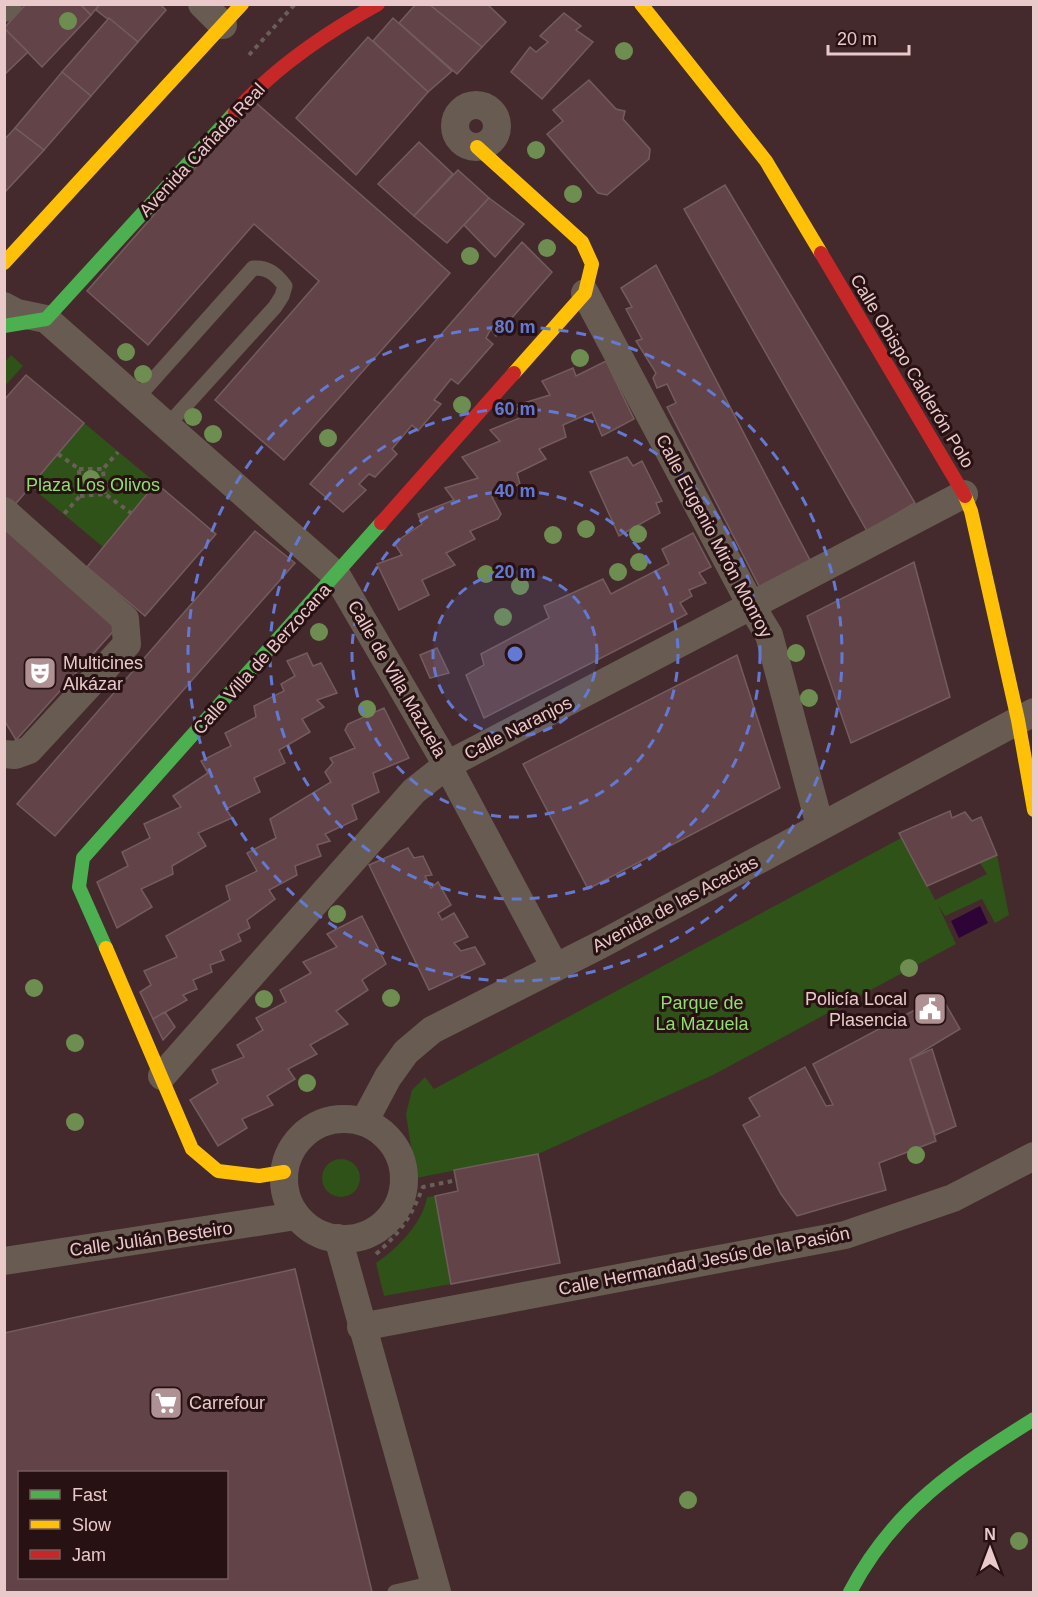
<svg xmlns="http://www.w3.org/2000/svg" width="1038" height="1597" font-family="Arial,sans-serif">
  <rect width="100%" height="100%" fill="#442a2c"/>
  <g fill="#2e5217">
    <polygon points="11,355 23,366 5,386 5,362"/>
    <polygon points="84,423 156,483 103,547 31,487"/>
    <polygon points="903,837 935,900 987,874 980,863 997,855 1009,915 995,923 982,899 945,916 938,905 956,944 713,1075 538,1154 416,1178 406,1114 412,1090 425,1077 434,1089"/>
    <circle cx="341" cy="1178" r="19"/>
    <path d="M 435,1196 L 451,1284 L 384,1296 L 376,1263 C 397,1249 423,1223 427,1197 Z"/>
  </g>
  <polygon fill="#2e0437" points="980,906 988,923 959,938 951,921"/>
  <g fill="#624448" stroke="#735c5e" stroke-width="1.5" fill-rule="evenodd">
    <polygon points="26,4 80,4 91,15 42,67 4,28"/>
    <polygon points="80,4 100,4 91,15"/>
    <polygon points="100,4 160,4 166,10 138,42 96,10"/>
    <polygon points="416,4 429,4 482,47 457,74 399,23"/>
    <polygon points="429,4 487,4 506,22 482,47"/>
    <polygon points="564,13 581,26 576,30 593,42 542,99 511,72 530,47 536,52 548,42 540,36"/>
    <polygon points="109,18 138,42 91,96 62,72"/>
    <polygon points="393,18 452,71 428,92 373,41"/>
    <polygon points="4,28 28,52 4,75"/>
    <polygon points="368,37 428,92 356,175 296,118"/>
    <polygon points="62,72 91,96 44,150 15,128"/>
    <polygon points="589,80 616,109 625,111 623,119 650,149 649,159 607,195 598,193 547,134 563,121 553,110"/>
    <polygon points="254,101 450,273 284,460 215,400 319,281 254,224 148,345 87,291"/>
    <polygon points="15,128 44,150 4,193 4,140"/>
    <polygon points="419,142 453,174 414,216 378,184"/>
    <polygon points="458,170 489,198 447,243 414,216"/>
    <polygon points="725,185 915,503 867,531 684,209"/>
    <polygon points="489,198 524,224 495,257 464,225"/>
    <polygon points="522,242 552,272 496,336 491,329 486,338 493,344 458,384 451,379 434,400 441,404 418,431 412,425 392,449 397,454 375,477 369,474 359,484 366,490 343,512 310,484"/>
    <polygon points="656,265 811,562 761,590 667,407 676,403 667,384 657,388 653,378 656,373 636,341 642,339 626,309 632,307 621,288"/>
    <polygon points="606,361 634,419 602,436 592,412 563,425 566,437 539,449 546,459 517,473 520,484 492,497 501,514 498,519 470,531 475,539 446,553 455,565 422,580 429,595 399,610 377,564 402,555 394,543 422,524 418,514 454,500 445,488 478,478 462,457 500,441 490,430 522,417 510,407 550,395 542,381 573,368 576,376"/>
    <polygon points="26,375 84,423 13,507 4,500 4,400"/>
    <polygon points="627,457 633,466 642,461 662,501 656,503 660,513 619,536 590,472"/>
    <polygon points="156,483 216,534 145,616 87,567"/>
    <polygon points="4,529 118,626 16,740 4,720"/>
    <polygon points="255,531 295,563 55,836 17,804"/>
    <polygon points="693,533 711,567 699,573 706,583 689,590 692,596 680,603 687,614 484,718 466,675 484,665 481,654 549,618 544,606 603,579 611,594 669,564 662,549"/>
    <polygon points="914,562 950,697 851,743 807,616"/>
    <polygon points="437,648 449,673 430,678 420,655"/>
    <polygon points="307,653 313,666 321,663 337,693 317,700 324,707 302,719 310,732 279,750 285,763 254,778 260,792 226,809 232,818 198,833 206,846 172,866 173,874 141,889 152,907 117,928 97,882 128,866 122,852 150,838 144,824 181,807 173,796 208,773 201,761 231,746 225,733 256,717 254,706 284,691 281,684 295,676 287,661"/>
    <polygon points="737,655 780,788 588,889 523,764"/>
    <polygon points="384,708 409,758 373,773 379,792 352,805 357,819 325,834 330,841 317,845 321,856 295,866 297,875 269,890 275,899 247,920 250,928 238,934 241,941 220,951 224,960 210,965 212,972 193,980 197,989 183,995 187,1000 153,1019 140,992 151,985 144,971 177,957 166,936 230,900 226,886 257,871 247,853 276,838 270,819 331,782 325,772 333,763 330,758 355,748 345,730 348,724"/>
    <polygon points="950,811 952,818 965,812 972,821 981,817 997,855 927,886 899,833"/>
    <polygon points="408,848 414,858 423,856 432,875 425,876 431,888 438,882 451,905 438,913 442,920 454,913 468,937 454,943 461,951 475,947 485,964 429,990 369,865"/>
    <polygon points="362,916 386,964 362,980 368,990 336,1011 348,1024 310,1045 317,1054 288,1069 295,1079 267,1096 273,1105 242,1119 247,1128 218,1146 190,1100 218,1083 212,1070 244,1057 237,1045 263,1030 256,1018 286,1002 280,990 311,973 303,962 337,947 327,934"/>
    <polygon points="941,996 960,1029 910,1059 936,1141 879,1163 886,1190 797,1216 781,1194 743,1125 760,1116 749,1098 805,1067 826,1106 833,1105 813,1064"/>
    <polygon points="165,1012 175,1027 163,1040 153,1019"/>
    <polygon points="932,1049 956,1126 935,1135 910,1059"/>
    <polygon points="538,1154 560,1263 451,1284 435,1196 458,1191 454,1170"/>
    <path d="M 295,1269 L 372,1592 L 4,1592 L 4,1333 ZM 20,1472 L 226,1472 L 226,1578 L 20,1578 Z"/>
  </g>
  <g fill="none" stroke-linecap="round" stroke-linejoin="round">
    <g stroke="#6a5e58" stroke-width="4" stroke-dasharray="4.5 4.5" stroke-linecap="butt">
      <polyline points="249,55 295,4"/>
      <polyline points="58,454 79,469 80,496 64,514"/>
      <polyline points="79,469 103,469"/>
      <polyline points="105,494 103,469 118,452"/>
      <polyline points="80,496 105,494 131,513"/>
      <path d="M 376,1254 C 401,1232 411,1217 423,1187 L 457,1180"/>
    </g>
    <g stroke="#685c52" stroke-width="15">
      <path d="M 136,399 L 253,268 C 268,267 276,274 285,286 L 282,296 L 275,307 L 167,426"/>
      <polyline points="395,1592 434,1583"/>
    </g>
    <g stroke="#685c52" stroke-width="28">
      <polyline points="202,4 223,25"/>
      <polyline points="4,8 8,4"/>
      <circle cx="476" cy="126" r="21"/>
      <polyline points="585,293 752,607 769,635 820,826"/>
      <polyline points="4,306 17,313 46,319 337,576 447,765 555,967"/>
      <polyline points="4,511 125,619 127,644 29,750 15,755 4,754"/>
      <polyline points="162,1076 414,791 447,765 964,494"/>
      <circle cx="344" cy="1179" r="60"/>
      <polyline points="364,1122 388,1077 406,1052 432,1030 600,945 1034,712"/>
      <polyline points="338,1238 437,1592"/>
      <polyline points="4,1261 296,1216"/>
      <polyline points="361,1327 845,1235 953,1198 1034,1156"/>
    </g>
    <g stroke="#4caf50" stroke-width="14">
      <polyline points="4,326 46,319 235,112"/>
      <polyline points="106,948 79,887 83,858 381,523"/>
      <path d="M 850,1592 C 894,1508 956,1468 1034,1419"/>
    </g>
    <g stroke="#ffc107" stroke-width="14">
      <polyline points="641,4 766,161 821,253"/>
      <polyline points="477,147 582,242 592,264 585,293 514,373"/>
      <polyline points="4,263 242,4"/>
      <polyline points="965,496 971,511 1018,720 1034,810"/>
      <polyline points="106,948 192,1149 218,1171 259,1176 284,1172"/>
    </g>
    <g stroke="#c62828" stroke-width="14">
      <path d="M 235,112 C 274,68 327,32 378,4"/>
      <polyline points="821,253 965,496"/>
      <polyline points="381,523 514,373"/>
    </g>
  </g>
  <g fill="#6d8d51">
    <circle cx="68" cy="21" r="9"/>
    <circle cx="624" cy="51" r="9"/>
    <circle cx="536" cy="150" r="9"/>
    <circle cx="573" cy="194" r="9"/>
    <circle cx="547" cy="248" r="9"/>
    <circle cx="470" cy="256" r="9"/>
    <circle cx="126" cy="352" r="9"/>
    <circle cx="580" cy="358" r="9"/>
    <circle cx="143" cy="374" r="9"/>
    <circle cx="462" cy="405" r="9"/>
    <circle cx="193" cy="417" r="9"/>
    <circle cx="213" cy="434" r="9"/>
    <circle cx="328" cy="438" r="9"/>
    <circle cx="91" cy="479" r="9"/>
    <circle cx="586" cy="529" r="9"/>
    <circle cx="638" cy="534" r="9"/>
    <circle cx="553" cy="535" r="9"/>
    <circle cx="639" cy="562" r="9"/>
    <circle cx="618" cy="572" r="9"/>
    <circle cx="486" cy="574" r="9"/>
    <circle cx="520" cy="586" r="9"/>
    <circle cx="503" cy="617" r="9"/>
    <circle cx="319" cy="632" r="9"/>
    <circle cx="796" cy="653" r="9"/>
    <circle cx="809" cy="698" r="9"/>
    <circle cx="367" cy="709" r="9"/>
    <circle cx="337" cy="914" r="9"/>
    <circle cx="909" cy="968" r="9"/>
    <circle cx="34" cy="988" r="9"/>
    <circle cx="391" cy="998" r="9"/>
    <circle cx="264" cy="999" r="9"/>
    <circle cx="75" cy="1043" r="9"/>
    <circle cx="307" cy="1083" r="9"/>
    <circle cx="75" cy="1122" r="9"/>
    <circle cx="916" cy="1155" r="9"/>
    <circle cx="688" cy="1500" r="9"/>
    <circle cx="1019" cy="1541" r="9"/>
  </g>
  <circle cx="515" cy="654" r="82" fill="#6479d3" fill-opacity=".12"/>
  <g fill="none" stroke="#6479d3" stroke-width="3" stroke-dasharray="10 8">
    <circle cx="515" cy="654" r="82"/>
    <circle cx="515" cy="654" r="163"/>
    <circle cx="515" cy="654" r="245"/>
    <circle cx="515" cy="654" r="327"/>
  </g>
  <defs>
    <symbol id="theatre-square" viewBox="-11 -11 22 22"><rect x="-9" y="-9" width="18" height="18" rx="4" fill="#af9193" stroke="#271112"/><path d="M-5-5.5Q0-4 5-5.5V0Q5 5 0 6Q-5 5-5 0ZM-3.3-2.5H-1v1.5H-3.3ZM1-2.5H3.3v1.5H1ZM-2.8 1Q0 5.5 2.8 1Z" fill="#fff"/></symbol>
    <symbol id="civic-square" viewBox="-11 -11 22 22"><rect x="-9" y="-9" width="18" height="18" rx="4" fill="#af9193" stroke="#271112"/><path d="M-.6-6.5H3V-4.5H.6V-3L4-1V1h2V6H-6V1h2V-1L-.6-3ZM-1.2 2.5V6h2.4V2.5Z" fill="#fff"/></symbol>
    <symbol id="supermarket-square" viewBox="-11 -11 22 22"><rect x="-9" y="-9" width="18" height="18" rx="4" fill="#af9193" stroke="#271112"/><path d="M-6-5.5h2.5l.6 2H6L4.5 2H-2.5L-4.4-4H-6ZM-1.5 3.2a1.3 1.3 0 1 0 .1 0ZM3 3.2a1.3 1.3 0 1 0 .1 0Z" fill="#fff"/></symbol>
  </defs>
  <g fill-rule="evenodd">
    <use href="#theatre-square" x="21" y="654" width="38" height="38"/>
    <use href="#civic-square" x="911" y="990" width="38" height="38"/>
    <use href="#supermarket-square" x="147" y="1384" width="38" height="38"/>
  </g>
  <g text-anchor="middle" stroke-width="6" stroke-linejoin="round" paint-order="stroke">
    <g font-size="18" fill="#e9c9ca" stroke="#271112">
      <text transform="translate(202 150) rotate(-47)" y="6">Avenida Cañada Real</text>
      <text transform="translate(912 371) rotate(59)" y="6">Calle Obispo Calderón Polo</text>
      <text transform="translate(714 536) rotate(62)" y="6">Calle Eugenio Mirón Monroy</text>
      <text transform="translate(262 659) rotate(-48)" y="6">Calle Villa de Berzocana</text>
      <text transform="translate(397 679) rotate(60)" y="6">Calle de Villa Mazuela</text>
      <text transform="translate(518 728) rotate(-27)" y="6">Calle Naranjos</text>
      <text transform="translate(675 904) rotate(-28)" y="6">Avenida de las Acacias</text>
      <text transform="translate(151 1239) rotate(-8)" y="6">Calle Julián Besteiro</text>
      <text transform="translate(704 1261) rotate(-11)" y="6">Calle Hermandad Jesús de la Pasión</text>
    </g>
    <g font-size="18" fill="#8fde70" stroke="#271112">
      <text x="93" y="491">Plaza Los Olivos</text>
      <text x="702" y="1009">Parque de<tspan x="702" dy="21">La Mazuela</tspan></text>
    </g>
    <g font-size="18" fill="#e9c9ca" stroke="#271112" text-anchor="start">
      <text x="63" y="669">Multicines<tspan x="63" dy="21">Alkázar</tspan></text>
      <text x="907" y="1005" text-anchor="end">Policía Local<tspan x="907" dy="21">Plasencia</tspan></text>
      <text x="189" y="1409">Carrefour</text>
    </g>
  </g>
  <circle cx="515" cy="654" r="9" fill="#6479d3" stroke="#271112" stroke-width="3"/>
  <g font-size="18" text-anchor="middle" font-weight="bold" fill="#6479d3" stroke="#271112" stroke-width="6" stroke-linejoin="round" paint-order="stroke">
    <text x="515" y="333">80 m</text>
    <text x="515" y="415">60 m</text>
    <text x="515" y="497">40 m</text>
    <text x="515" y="578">20 m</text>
  </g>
  <rect width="1038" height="1597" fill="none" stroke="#e9c9ca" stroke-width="12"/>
  <rect x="18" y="1471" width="210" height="108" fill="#271112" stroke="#755b5c" stroke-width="1.5"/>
  <rect x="30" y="1490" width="30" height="9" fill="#4caf50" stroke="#755b5c" stroke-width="1.5"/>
  <text x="72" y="1501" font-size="18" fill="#e9c9ca">Fast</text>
  <rect x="30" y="1520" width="30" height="9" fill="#ffc107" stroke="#755b5c" stroke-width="1.5"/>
  <text x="72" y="1531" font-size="18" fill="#e9c9ca">Slow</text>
  <rect x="30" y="1550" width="30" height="9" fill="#c62828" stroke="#755b5c" stroke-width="1.5"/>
  <text x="72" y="1561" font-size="18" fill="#e9c9ca">Jam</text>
  <g transform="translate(990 1549)" stroke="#271112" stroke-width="4.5" paint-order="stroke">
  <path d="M0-4.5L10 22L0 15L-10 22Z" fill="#e9c9ca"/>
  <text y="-9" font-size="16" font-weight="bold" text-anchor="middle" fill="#e9c9ca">N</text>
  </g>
  <path d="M828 45v9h81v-9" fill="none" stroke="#e9c9ca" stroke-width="3"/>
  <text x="837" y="45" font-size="18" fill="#e9c9ca" stroke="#271112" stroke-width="4.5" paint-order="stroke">20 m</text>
</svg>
